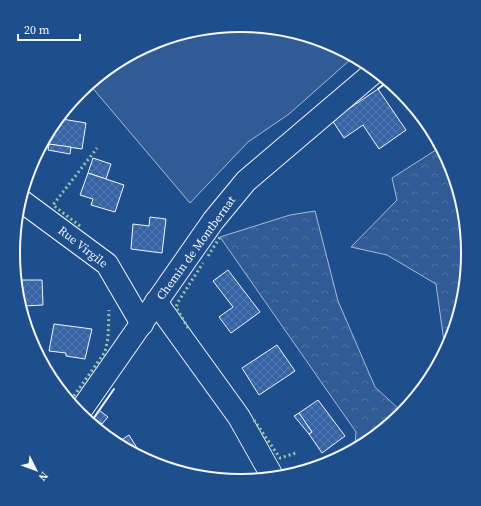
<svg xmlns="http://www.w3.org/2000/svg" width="481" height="506" font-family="'Source Serif 4',serif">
  <defs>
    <pattern id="forest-crowns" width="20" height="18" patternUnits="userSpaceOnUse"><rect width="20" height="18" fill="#305b95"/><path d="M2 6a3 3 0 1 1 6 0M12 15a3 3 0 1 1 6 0" fill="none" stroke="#4e73a5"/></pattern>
    <pattern id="building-cross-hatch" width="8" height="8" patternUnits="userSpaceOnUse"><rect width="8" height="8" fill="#3563a3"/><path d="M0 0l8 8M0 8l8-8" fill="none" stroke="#537ab1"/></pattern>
  </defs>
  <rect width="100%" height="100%" fill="#1f4e8c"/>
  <polygon fill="#305b95" stroke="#a8bbd7" points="241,26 328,43 351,59 289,114 248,142 190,203 90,85 154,43"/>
  <g fill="url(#forest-crowns)" stroke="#a8bbd7">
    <polygon points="439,148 451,166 468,253 451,340 445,349 436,284 387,255 351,247 397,200 392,178"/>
    <polygon points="315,211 338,301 375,387 402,412 355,445 356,432 220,237 290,215"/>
  </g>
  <g fill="url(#building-cross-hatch)" stroke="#f2f6ff">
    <polygon points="378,89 406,130 379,149 363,125 344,138 332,120"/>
    <polygon points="62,119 86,123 82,149 47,144"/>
    <polygon points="49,144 71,147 70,154 48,150"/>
    <polygon points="93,158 111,164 106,179 88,173"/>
    <polygon points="88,173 124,185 115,212 91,205 93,199 80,195"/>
    <polygon points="150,217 166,219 162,253 131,249 133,224 149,226"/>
    <polygon points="228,270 260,312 231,333 219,317 233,307 213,281"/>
    <polygon points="18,280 42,280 43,305 24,306"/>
    <polygon points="54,324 92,329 85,359 66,356 66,353 49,351"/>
    <polygon points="277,345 295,371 259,395 242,368"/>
    <polygon points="318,400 345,436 322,453 309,434 312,432 299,413"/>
    <polygon points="99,410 108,417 102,424 94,418"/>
    <polygon points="299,413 312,432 309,434 294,416"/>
    <polygon points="129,435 142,456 120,441"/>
  </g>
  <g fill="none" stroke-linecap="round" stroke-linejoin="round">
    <defs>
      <g id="minor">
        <polyline points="23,202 107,264 142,324"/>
        <polyline points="156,302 239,417 271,474"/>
        <polyline points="79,413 213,221 246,181 373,73"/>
      </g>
    </defs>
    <use href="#minor" stroke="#f2f6ff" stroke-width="24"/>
    <use href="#minor" stroke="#1f4e8c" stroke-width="22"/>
    <g stroke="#97c8a6" stroke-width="3" stroke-dasharray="2 3" stroke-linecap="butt">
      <polyline points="80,226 53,205 97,148"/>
      <polyline points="208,256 220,237"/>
      <polyline points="188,328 176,307 178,302 203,263"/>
      <polyline points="71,400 105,352 108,338 109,310"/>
      <polyline points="254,420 280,458 296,453"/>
    </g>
    <g stroke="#f2f6ff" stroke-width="2">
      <polyline points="378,89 387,82"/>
      <polyline points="91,422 114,389"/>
    </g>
  </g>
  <g text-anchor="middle" stroke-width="3" stroke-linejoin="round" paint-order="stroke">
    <g font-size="12" fill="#f2f6ff" stroke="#1f4e8c">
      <text transform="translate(83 247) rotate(38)" y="4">Rue Virgile</text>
      <text transform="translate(196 248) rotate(-54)" y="4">Chemin de Montbernat</text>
    </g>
  </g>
  <path d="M0 0H481V506H0ZM240 32H241A220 220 0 0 1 461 252V254A220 220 0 0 1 241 474H240A220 220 0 0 1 20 254V252A220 220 0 0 1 240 32Z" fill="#1f4e8c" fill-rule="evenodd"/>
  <path fill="none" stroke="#f2f6ff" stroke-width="2" d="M240 32H241A220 220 0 0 1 461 252V254A220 220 0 0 1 241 474H240A220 220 0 0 1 20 254V252A220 220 0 0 1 240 32Z"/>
  <g transform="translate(36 470) rotate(132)" stroke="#1f4e8c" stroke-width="3" paint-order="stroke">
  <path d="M0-3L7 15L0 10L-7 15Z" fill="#f2f6ff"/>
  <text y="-6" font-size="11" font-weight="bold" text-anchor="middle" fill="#f2f6ff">N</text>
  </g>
  <path d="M18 34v6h62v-6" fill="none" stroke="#f2f6ff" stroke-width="2"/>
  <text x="24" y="34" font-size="12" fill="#f2f6ff" stroke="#1f4e8c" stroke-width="3" paint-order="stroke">20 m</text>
</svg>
